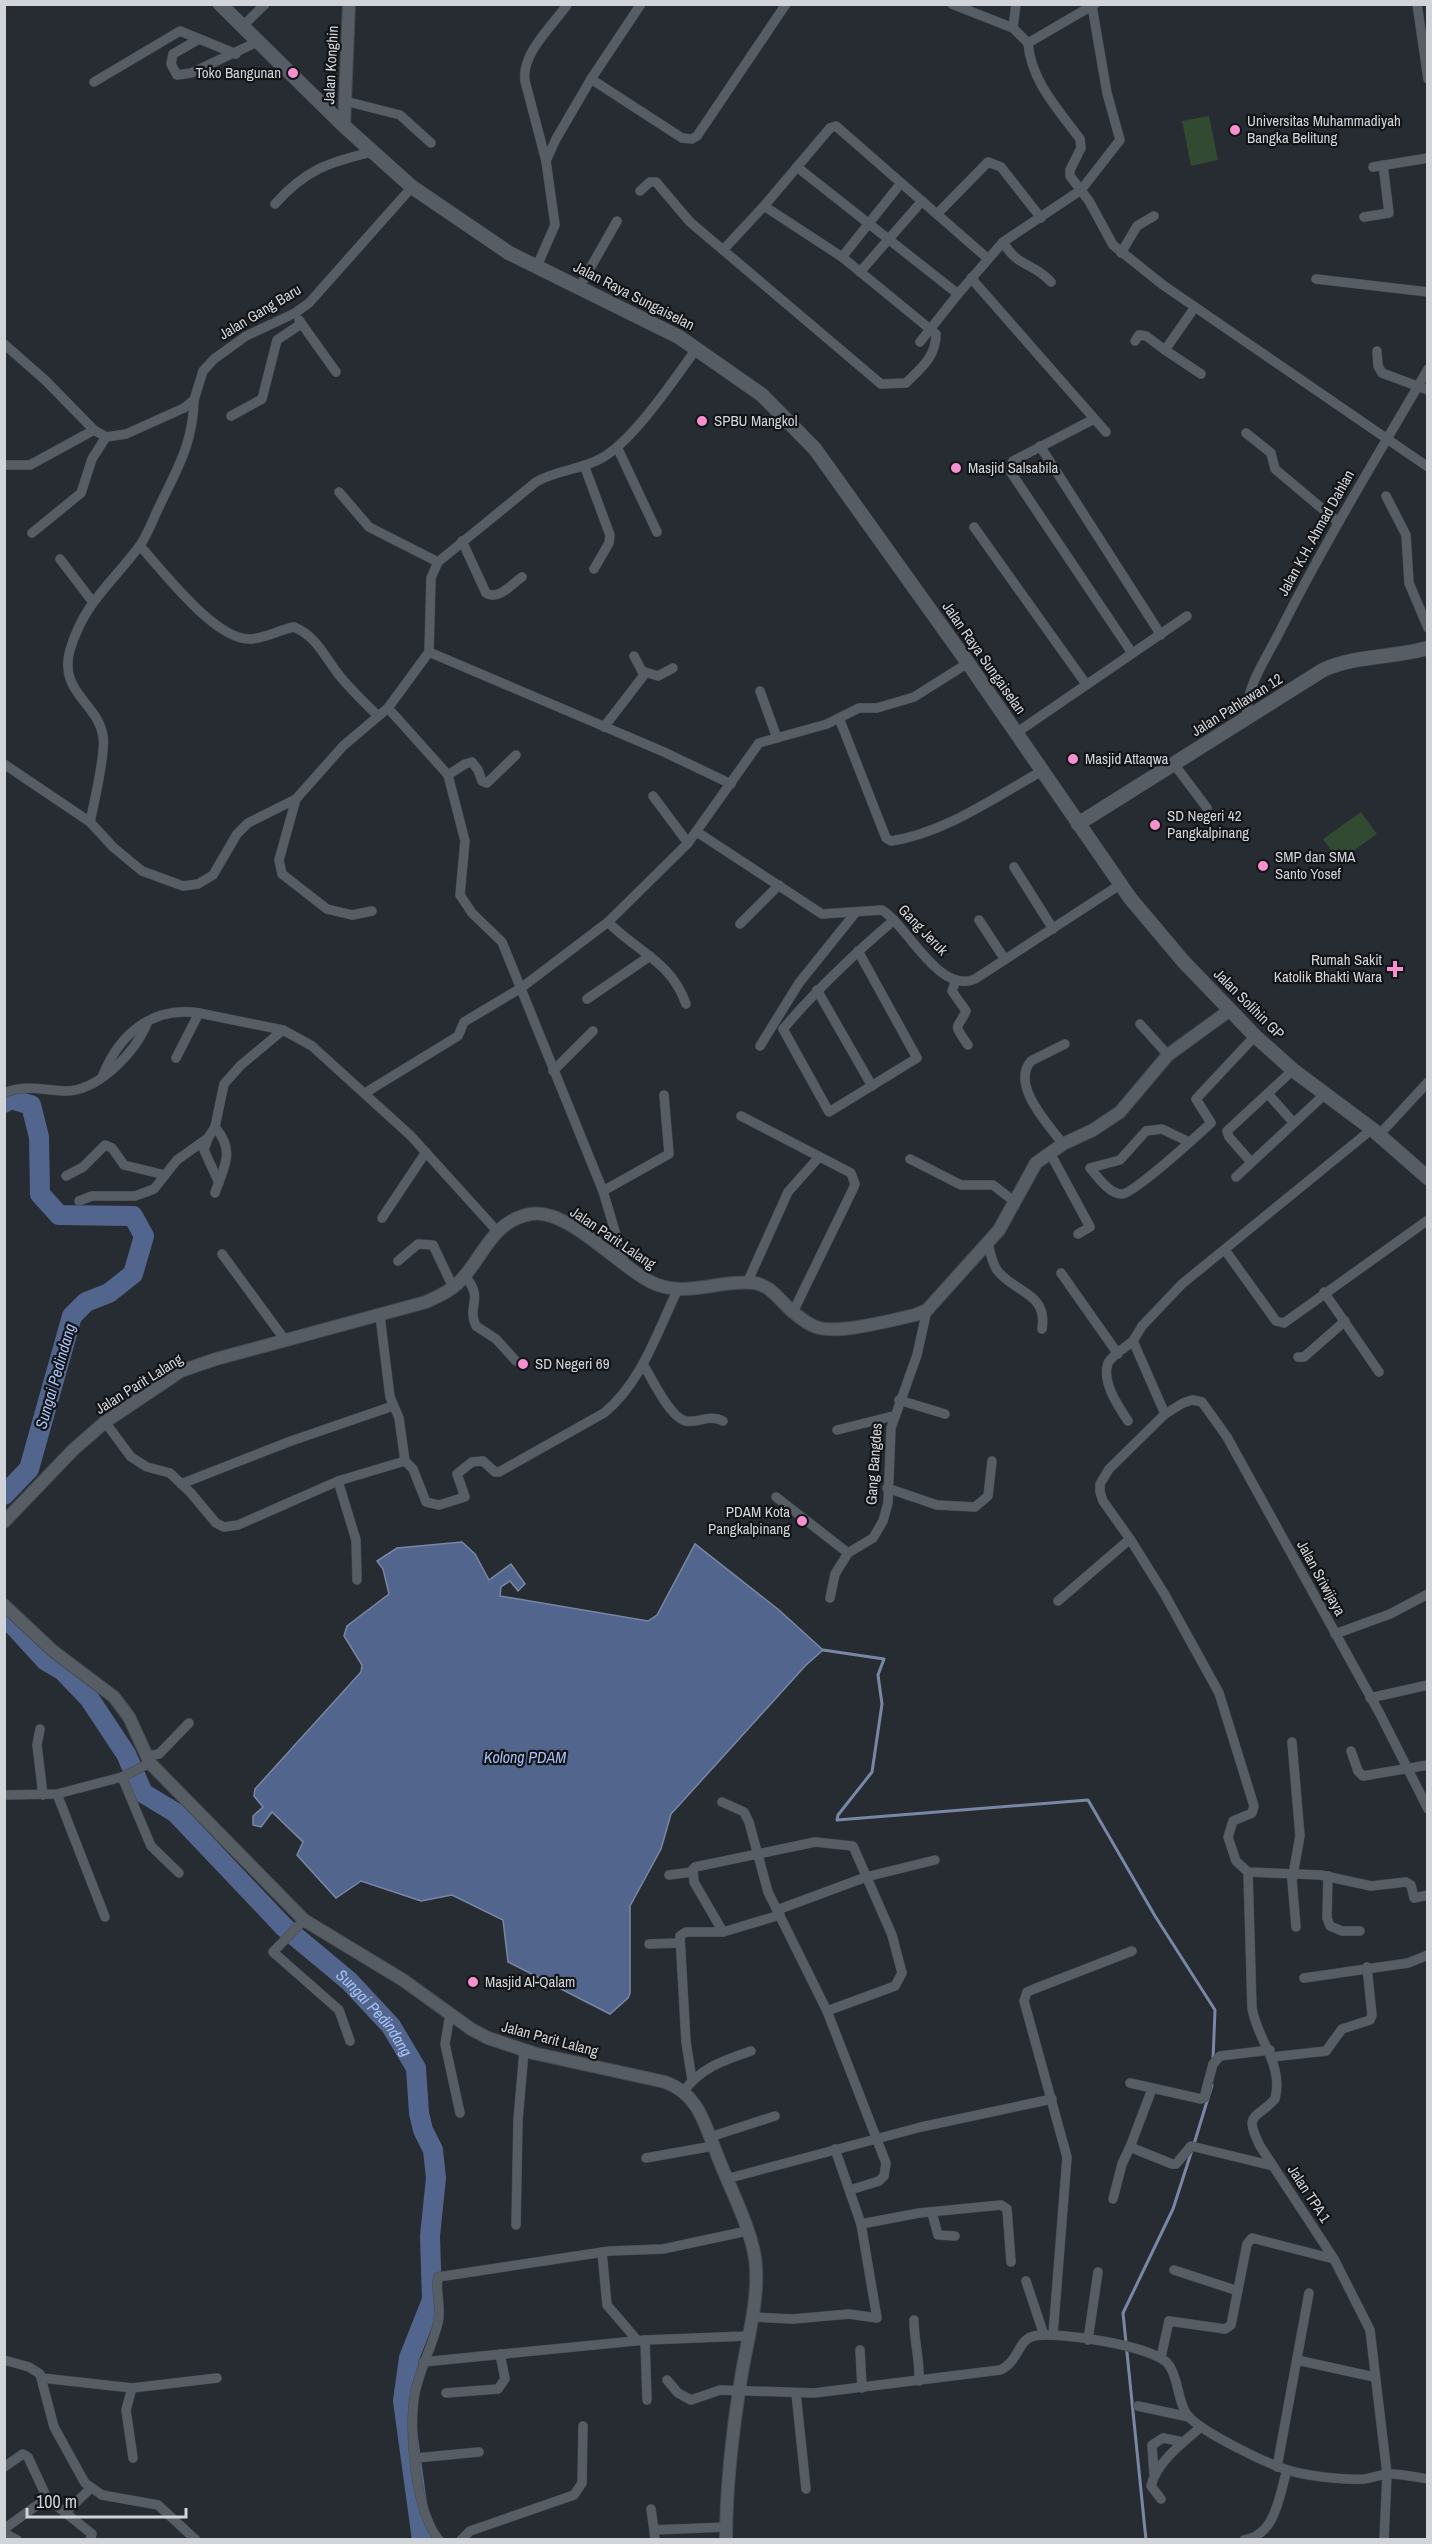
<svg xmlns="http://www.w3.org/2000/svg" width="1432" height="2544" font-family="'Archivo Narrow',sans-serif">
  <rect width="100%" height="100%" fill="#272c32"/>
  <g fill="#324a32">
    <polygon points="1209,116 1218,160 1191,166 1182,121"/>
    <polygon points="1361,812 1377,834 1339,861 1323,839"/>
  </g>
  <polygon fill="#52668d" stroke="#7887a4" stroke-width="1.5" points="462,1542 475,1554 489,1580 511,1564 525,1584 518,1591 510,1581 501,1587 500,1596 648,1621 657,1615 695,1544 779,1610 823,1650 806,1665 671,1814 661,1849 630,1906 630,1993 628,1998 610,2014 508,1962 503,1920 452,1895 421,1901 361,1881 336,1898 297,1855 303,1842 272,1812 261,1827 253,1825 253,1816 263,1807 254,1796 255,1789 361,1672 362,1665 344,1636 347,1626 389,1594 383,1569 377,1561 397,1548"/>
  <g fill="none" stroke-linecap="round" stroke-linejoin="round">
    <g stroke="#7887a4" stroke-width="3">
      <polyline points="823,1650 884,1659 878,1675 882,1704 872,1772 838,1815 837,1820 1088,1800 1155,1916 1215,2010 1213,2060"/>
      <polyline points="1194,2144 1212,2085"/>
      <polyline points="1146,2540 1123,2313 1173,2209 1192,2150"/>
    </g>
    <g stroke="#52668d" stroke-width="20">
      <polyline points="4,1103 10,1099 31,1105 39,1137 40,1194 59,1215 133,1216 144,1236 133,1274 109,1293 86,1302 72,1316 29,1469 4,1495"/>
      <path id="s1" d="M 4,1615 L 46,1661 L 63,1671 L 89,1698 L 126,1754 L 143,1793 L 176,1813 L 284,1927 L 349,1981 L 391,2026 L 416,2068 L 419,2113 L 423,2130 L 433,2150 L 436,2178 L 430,2236 L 432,2300 L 409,2358 L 403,2401 L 422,2540"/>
    </g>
    <defs>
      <g id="minor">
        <polyline points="952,4 1013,28 1028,43"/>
        <path d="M 1095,4 L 1028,43 C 1031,81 1058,109 1080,139 L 1081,148 L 1070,170 L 1070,176 L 1089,201 L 1113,245 L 1163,285 L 1428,467"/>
        <polyline points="1417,4 1428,79"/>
        <polyline points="242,27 265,4"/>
        <polyline points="1013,28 1016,4"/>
        <polyline points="199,39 173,54 171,64 177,75 191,73 257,42"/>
        <polyline points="591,79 682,138 692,139 697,136 786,4"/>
        <polyline points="94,82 180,31 236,54"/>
        <polyline points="345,101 400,115 431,143"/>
        <path d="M 546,161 L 525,81 C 521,54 552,26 567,5"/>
        <polyline points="797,167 958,294 1003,242 1081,190 1120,140 1107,93 1092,6"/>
        <polyline points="1373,167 1428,158"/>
        <path d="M 640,191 L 650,182 L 656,182 L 690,222 L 881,384 L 906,383 C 921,368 936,357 936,334 L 842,257 L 764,206 L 724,249"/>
        <path d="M 275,204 C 305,170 329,162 372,152"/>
        <polyline points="764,206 830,128 836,126 987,258"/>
        <polyline points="937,214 988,162 1001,167 1041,218"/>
        <polyline points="1364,217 1389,213 1383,165"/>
        <path d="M 1003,242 C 1018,268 1033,262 1051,282"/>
        <polyline points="1121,253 1137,226 1154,216"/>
        <polyline points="842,257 901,183"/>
        <polyline points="537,266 555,225 546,161 556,139 591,79 641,4"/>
        <polyline points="860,272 922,201"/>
        <polyline points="971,278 1106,432"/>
        <polyline points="1316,279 1428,292"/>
        <polyline points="580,286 617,221"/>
        <polyline points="299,320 336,372"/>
        <polyline points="1135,341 1139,335 1146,336 1165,350 1195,307"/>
        <polyline points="920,342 958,294"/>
        <polyline points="4,344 45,380 94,430 106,437 126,434 184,408 194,400 203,371 214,359 246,336 295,313 309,303 412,187"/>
        <polyline points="1165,350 1201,374"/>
        <polyline points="1377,351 1378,366 1382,373 1428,390"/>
        <polyline points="231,416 262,399 277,340 301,324"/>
        <polyline points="1094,419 1013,461 1010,471 1132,653"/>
        <polyline points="1246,433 1271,453 1275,469 1338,522"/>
        <polyline points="1040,446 1161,635"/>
        <polyline points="617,447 657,532"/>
        <polyline points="4,465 30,465 94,430"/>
        <polyline points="584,465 610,535 609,543 594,569"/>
        <polyline points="339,492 369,527 438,562"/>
        <polyline points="1386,496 1406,535 1409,583 1428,628"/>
        <polyline points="974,527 1086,684"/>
        <polyline points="32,533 81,493 92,459 106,437"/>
        <path d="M 462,541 L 486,593 C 498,601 512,584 522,577"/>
        <path d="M 140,546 C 163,571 214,639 249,639 C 265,639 278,630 294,627 C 316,636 325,657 339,675 C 350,689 365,703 378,716"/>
        <polyline points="60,559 92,601"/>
        <polyline points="429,652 664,752 731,784"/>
        <polyline points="645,672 658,676 673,668"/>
        <polyline points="760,691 777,738"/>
        <path d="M 839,718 L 886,838 L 891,841 C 945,833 995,797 1042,771"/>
        <path d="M 1247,718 C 1244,688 1268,656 1281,629 C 1326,540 1378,455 1428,369"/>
        <polyline points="604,727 644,675 634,656"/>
        <polyline points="1016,733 1187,616"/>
        <polyline points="4,764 90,822 113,847 142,871 183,886 198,884 213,875 237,834 248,823 296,799 343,746 388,708"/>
        <polyline points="1174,764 1207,808"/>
        <polyline points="448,775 465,764 472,762 478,770 482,781 487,783 516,755"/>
        <polyline points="653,796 688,843"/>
        <polyline points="296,799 279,860 282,874 327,909 352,915 372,911"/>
        <path d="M 90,822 C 94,804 106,751 103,736 C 98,703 58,692 70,650 C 84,603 110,585 138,548 C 147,537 152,521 159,507 C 177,469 193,444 194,400"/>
        <path d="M 697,832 L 822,914 L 882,910 C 907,925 939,995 975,979 L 1121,884"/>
        <polyline points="1014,867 1053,929"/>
        <polyline points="979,920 1004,958"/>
        <path d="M 608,922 C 637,952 671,961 686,1004"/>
        <polyline points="740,924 779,885"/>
        <path d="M 858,951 L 917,1058 L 829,1112 L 783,1029 C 817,989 854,954 894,920"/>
        <path d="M 956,980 L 952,991 L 966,1011 C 957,1031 952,1022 968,1045"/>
        <polyline points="817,990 872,1086"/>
        <polyline points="587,999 650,956"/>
        <polyline points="1140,1024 1168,1055"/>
        <polyline points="760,1046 799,983 856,912"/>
        <polyline points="176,1058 199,1013"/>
        <polyline points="553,1071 593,1031"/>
        <path d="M 103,1075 C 120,1033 153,1006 199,1013 L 283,1030 L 312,1046 L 411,1136 L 497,1231"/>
        <path d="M 4,1093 C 25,1084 42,1090 64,1091 C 98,1092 136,1052 148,1021"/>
        <polyline points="365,1093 458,1036 464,1022 521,988 608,922 675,856 688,843 759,743 827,724 859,708 877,708 914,697 968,663"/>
        <polyline points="1269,1095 1293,1122"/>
        <polyline points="741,1116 851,1173 855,1184 853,1189 793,1312"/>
        <path d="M 215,1127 C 236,1152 224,1166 215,1193"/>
        <polyline points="1379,1135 1428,1082"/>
        <polyline points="208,1138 204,1150 219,1183"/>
        <path d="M 1189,1142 L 1162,1129 L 1146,1131 L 1120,1160 L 1090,1168 C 1098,1177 1109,1194 1122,1194 C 1133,1194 1199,1134 1211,1123 L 1196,1099 L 1255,1036"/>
        <path d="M 1063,1144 C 1049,1125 1010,1085 1031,1061 L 1065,1044"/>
        <polyline points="1050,1153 1090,1227 1078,1234"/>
        <polyline points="910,1159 961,1185 993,1185 1015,1202"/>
        <polyline points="1251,1162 1229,1137 1227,1131 1293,1070"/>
        <polyline points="66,1176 83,1167 105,1145 112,1148 124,1165 165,1175"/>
        <polyline points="1236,1177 1325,1094"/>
        <polyline points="603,1191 669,1154 664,1095"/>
        <polyline points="79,1201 92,1196 135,1196 154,1189 177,1160 208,1138 215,1127 224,1084 241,1065 283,1030"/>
        <polyline points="382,1218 426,1152"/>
        <path d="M 988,1243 C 990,1252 992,1263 997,1270 C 1014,1293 1048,1292 1042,1329"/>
        <polyline points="1225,1250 1276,1321 1284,1323 1428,1220"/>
        <polyline points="222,1254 285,1340"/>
        <polyline points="398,1261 418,1244 433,1245 453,1287"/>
        <path d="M 625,1265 L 603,1191 L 502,942 L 472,913 L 460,895 L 465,841 L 448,775 L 388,708 L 429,652 L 431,578 L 438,562 L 536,482 C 556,470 580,470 600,459 C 633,442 674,379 697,348"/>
        <polyline points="1061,1273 1118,1354"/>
        <path d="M 465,1276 C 485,1300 466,1305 476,1326 L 496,1339 L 516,1361"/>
        <polyline points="747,1283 788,1192 819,1157"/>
        <polyline points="1324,1292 1379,1372"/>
        <polyline points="1298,1357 1304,1357 1345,1321"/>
        <path d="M 643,1364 C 651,1377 670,1418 686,1421 C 699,1423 709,1414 723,1421"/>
        <polyline points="899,1400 945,1414"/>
        <polyline points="1165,1414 1133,1341 1142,1326 1182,1284 1372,1129"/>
        <path d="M 1128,1421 C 1119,1407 1101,1382 1108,1363 C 1112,1355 1126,1347 1133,1341"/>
        <polyline points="105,1422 131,1457 147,1467 170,1473 190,1492 216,1523 224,1527 238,1525 338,1481 405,1461 399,1418 390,1397 380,1316"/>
        <polyline points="837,1430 893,1416"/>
        <path d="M 405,1461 L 413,1469 L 426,1502 L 439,1505 L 465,1497 L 457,1474 L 472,1462 L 483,1461 L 495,1472 L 499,1472 L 604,1413 C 642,1382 657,1332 678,1289"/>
        <polyline points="338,1481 356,1540 357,1580"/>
        <polyline points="181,1484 291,1441 393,1406"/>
        <polyline points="887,1488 937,1505 975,1507 988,1496 992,1461"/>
        <polyline points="776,1497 848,1553 873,1538 883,1521 888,1503 891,1428 917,1355 927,1310"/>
        <polyline points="830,1598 835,1574 848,1553"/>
        <polyline points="1058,1601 1130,1539"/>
        <polyline points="1335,1634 1390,1614 1428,1594"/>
        <polyline points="1370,1698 1428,1685"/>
        <polyline points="40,1729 37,1745 43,1795"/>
        <polyline points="1292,1742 1300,1836 1292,1880 1296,1927"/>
        <polyline points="1351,1751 1358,1771 1363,1776 1428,1765"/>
        <polyline points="146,1756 159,1754 189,1723"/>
        <polyline points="122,1777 151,1846 179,1873"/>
        <polyline points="57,1794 105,1917"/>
        <polyline points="4,1795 57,1794 122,1777 150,1763"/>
        <polyline points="722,1802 744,1812 749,1822 768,1892 827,2011 886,2163 884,2176 879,2181 850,2190"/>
        <polyline points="1428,1809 1380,1714 1227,1437 1202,1402 1192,1400 1183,1403 1165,1414 1109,1469 1100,1484 1100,1492 1103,1501 1130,1539 1165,1595 1219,1693 1254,1806 1252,1813 1233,1821 1228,1837 1236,1861 1248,1872 1321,1875 1371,1886 1406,1882 1411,1885 1414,1898 1428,1895"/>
        <path d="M 1248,1872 L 1252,2008 C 1257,2040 1284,2064 1275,2099 C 1256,2120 1243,2112 1260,2146 L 1334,2259 L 1370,2330 L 1387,2474 L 1384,2540"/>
        <polyline points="669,1875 692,1872"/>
        <polyline points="1328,1876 1327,1918 1330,1926 1342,1931 1360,1931"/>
        <polyline points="777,1910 866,1877 935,1860"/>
        <polyline points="304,1920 273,1952 339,2010 350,2041"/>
        <polyline points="723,1932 694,1882 693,1869 695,1867 815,1842 853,1846 892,1935 902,1973 895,1986 827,2011"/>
        <polyline points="649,1944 678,1943"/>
        <polyline points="1304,1978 1408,1963 1428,1955"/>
        <polyline points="450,2014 445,2044 460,2113"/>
        <polyline points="1272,2057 1326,2051 1342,2029 1370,2020 1372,2015 1367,1967"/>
        <polyline points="692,2080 686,2042 680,1936 686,1932 723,1932 780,1915"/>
        <polyline points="1130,2083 1201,2099 1204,2098 1213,2064 1220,2056 1270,2050"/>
        <polyline points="1152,2089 1130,2147 1172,2164 1176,2164 1191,2146 1273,2166"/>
        <path d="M 684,2091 C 701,2067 725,2060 751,2051"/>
        <polyline points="710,2137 775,2116"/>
        <polyline points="835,2149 861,2224"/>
        <polyline points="646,2158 713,2146"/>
        <polyline points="726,2179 921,2127 1052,2099"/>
        <polyline points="1113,2199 1122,2164 1130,2147"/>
        <polyline points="932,2213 938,2235 955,2236"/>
        <polyline points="516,2225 518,2120 524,2051"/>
        <polyline points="602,2252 607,2305 637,2340"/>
        <polyline points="1174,2270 1238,2291"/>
        <polyline points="1026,2281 1044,2335"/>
        <polyline points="752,2317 793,2319 849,2314 877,2318 861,2224 919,2213 1001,2205 1007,2209 1011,2262"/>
        <path d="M 914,2320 C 914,2342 920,2359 919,2381"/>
        <polyline points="1053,2335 1067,2157 1024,2001 1027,1992 1034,1989 1132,1951"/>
        <polyline points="645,2340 748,2336"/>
        <polyline points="1088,2340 1098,2272"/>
        <polyline points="860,2350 862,2388"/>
        <polyline points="1161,2357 1169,2321 1225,2329 1231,2325 1247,2244 1252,2238 1334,2259"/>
        <polyline points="4,2360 29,2367 40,2374 54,2427 85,2483 102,2495 158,2505 196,2540"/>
        <polyline points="1297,2360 1374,2377"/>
        <polyline points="423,2362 645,2340 647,2400"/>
        <polyline points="42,2378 132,2388 217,2378"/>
        <path d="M 667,2380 L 678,2393 L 691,2400 L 720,2390 L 814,2393 L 1000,2370 C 1019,2362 1018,2339 1034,2336 C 1057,2331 1156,2346 1169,2365 C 1180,2381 1177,2406 1191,2419 C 1207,2434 1258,2459 1279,2467 C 1301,2476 1341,2480 1364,2479 C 1372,2478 1379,2475 1387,2474 C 1400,2473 1414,2477 1428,2479"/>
        <polyline points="132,2388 126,2410 133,2458"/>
        <polyline points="446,2393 498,2389 505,2379 500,2354"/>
        <polyline points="796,2393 806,2489"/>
        <polyline points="1138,2406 1189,2417"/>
        <polyline points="416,2458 479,2452"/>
        <polyline points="4,2467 23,2454 28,2457 47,2498 92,2534 90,2540"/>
        <polyline points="1277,2467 1309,2293"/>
        <polyline points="1154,2475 1152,2445 1163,2438 1183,2442"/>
        <path d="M 1161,2499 L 1151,2486 C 1156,2463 1183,2442 1201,2427"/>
        <polyline points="651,2509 654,2530"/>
        <polyline points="65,2513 90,2489"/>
        <polyline points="4,2529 47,2498"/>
        <polyline points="4,2533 17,2540"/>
        <path d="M 439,2540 C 415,2511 408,2429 415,2393 C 420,2368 432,2347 438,2323 C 442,2307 435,2292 438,2277 L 610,2251 L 663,2249 L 747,2231"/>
        <polyline points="461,2540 470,2531 574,2495 582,2483 583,2426"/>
        <polyline points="655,2540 654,2530 726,2527"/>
        <path d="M 1244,2540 C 1276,2535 1279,2496 1287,2470"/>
      </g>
      <g id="tertiary">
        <polyline points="344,126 349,4"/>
        <path d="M 4,1522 L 73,1450 L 105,1422 L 181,1371 L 216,1359 L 426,1302 C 437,1297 449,1292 457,1284 C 483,1260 490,1221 531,1214 C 568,1208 618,1266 651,1282 C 685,1299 719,1279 754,1283 C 771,1285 781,1302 793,1312 C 800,1318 808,1324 816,1327 C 838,1335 891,1320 915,1315 L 927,1310 L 999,1230 L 1036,1163 L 1063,1144 L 1093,1130 L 1120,1112 L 1168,1055 L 1230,1010"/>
        <path d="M 4,1605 L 53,1651 L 114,1697 L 129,1717 L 150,1763 L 304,1920 L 403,1980 L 471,2029 L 488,2038 L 533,2053 L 665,2082 C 698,2094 704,2122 716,2152 C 728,2185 755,2234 756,2268 C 758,2302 748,2338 742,2372 C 733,2427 726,2484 726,2540"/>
      </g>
      <g id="secondary">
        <polyline points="220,4 344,126 412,187 509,253 679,337 762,395 815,449 968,663 1130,898 1183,961 1255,1036 1293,1070 1372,1129 1428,1178"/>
        <path d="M 1078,824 L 1323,670 C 1356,655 1393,658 1428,648"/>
      </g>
    </defs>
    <use href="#minor" stroke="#464a4f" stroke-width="10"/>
    <use href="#tertiary" stroke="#464a4f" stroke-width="14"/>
    <use href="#secondary" stroke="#464a4f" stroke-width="15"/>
    <use href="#minor" stroke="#575d64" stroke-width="9"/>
    <use href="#tertiary" stroke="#575d64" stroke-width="12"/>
    <use href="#secondary" stroke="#575d64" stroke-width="14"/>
  </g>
  <g fill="#f790ce" stroke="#121417" stroke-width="2">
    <circle cx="293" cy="73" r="6"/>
    <circle cx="1235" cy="130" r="6"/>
    <circle cx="702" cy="421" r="6"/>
    <circle cx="956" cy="468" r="6"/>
    <circle cx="1073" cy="759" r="6"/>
    <circle cx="1155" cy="825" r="6"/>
    <circle cx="1263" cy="866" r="6"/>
    <path d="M1392 960h6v6h6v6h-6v6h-6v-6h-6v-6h6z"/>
    <circle cx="523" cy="1364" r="6"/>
    <circle cx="802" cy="1521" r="6"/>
    <circle cx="473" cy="1982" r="6"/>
  </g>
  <g text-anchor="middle" stroke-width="4.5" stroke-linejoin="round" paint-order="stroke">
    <g font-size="15" fill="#d1d4d8" stroke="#121417">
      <text transform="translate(331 65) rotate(-87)" y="5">Jalan Konghin</text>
      <text transform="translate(634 296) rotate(27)" y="5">Jalan Raya Sungaiselan</text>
      <text transform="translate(260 312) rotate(-31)" y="5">Jalan Gang Baru</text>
      <text transform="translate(1316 533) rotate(-61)" y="5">Jalan K.H. Ahmad Dahlan</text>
      <text transform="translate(984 658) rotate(55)" y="5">Jalan Raya Sungaiselan</text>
      <text transform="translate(1237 705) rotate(-32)" y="5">Jalan Pahlawan 12</text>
      <text transform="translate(923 930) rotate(46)" y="5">Gang Jeruk</text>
      <text transform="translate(1249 1004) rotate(45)" y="5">Jalan Solihin GP</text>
      <text transform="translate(613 1238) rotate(34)" y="5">Jalan Parit Lalang</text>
      <text transform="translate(139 1384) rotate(-32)" y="5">Jalan Parit Lalang</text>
      <text transform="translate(874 1464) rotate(-86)" y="5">Gang Bangdes</text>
      <text transform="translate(1321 1578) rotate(61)" y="5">Jalan Sriwijaya</text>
      <text transform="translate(550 2039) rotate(15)" y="5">Jalan Parit Lalang</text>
      <text transform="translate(1309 2194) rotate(57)" y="5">Jalan TPA 1</text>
    </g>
    <g font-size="15" fill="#d1d4d8" stroke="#121417" text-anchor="start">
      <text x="281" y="78" text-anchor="end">Toko Bangunan</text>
      <text x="1247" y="126">Universitas Muhammadiyah<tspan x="1247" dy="17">Bangka Belitung</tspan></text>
      <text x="714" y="426">SPBU Mangkol</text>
      <text x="968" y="473">Masjid Salsabila</text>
      <text x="1085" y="764">Masjid Attaqwa</text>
      <text x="1167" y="821">SD Negeri 42<tspan x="1167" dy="17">Pangkalpinang</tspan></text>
      <text x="1275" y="862">SMP dan SMA<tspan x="1275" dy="17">Santo Yosef</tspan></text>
      <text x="1382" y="965" text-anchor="end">Rumah Sakit<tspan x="1382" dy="17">Katolik Bhakti Wara</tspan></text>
      <text x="535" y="1369">SD Negeri 69</text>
      <text x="790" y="1517" text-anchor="end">PDAM Kota<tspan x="790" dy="17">Pangkalpinang</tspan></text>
      <text x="485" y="1987">Masjid Al-Qalam</text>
    </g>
    <g font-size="16" font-style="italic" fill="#a7c0f4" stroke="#121417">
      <text transform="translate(55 1376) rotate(-74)" y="6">Sungai Pedindang</text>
      <text x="525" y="1763">Kolong PDAM</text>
      <text dy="6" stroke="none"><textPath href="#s1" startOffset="550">Sungai Pedindang</textPath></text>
    </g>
  </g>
  <rect width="1432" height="2544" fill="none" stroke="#d1d4d8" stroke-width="12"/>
  <path d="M27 2508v9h159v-9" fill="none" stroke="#d1d4d8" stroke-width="3"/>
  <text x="36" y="2508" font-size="18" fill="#d1d4d8" stroke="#121417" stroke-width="4.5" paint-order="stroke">100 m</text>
</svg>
